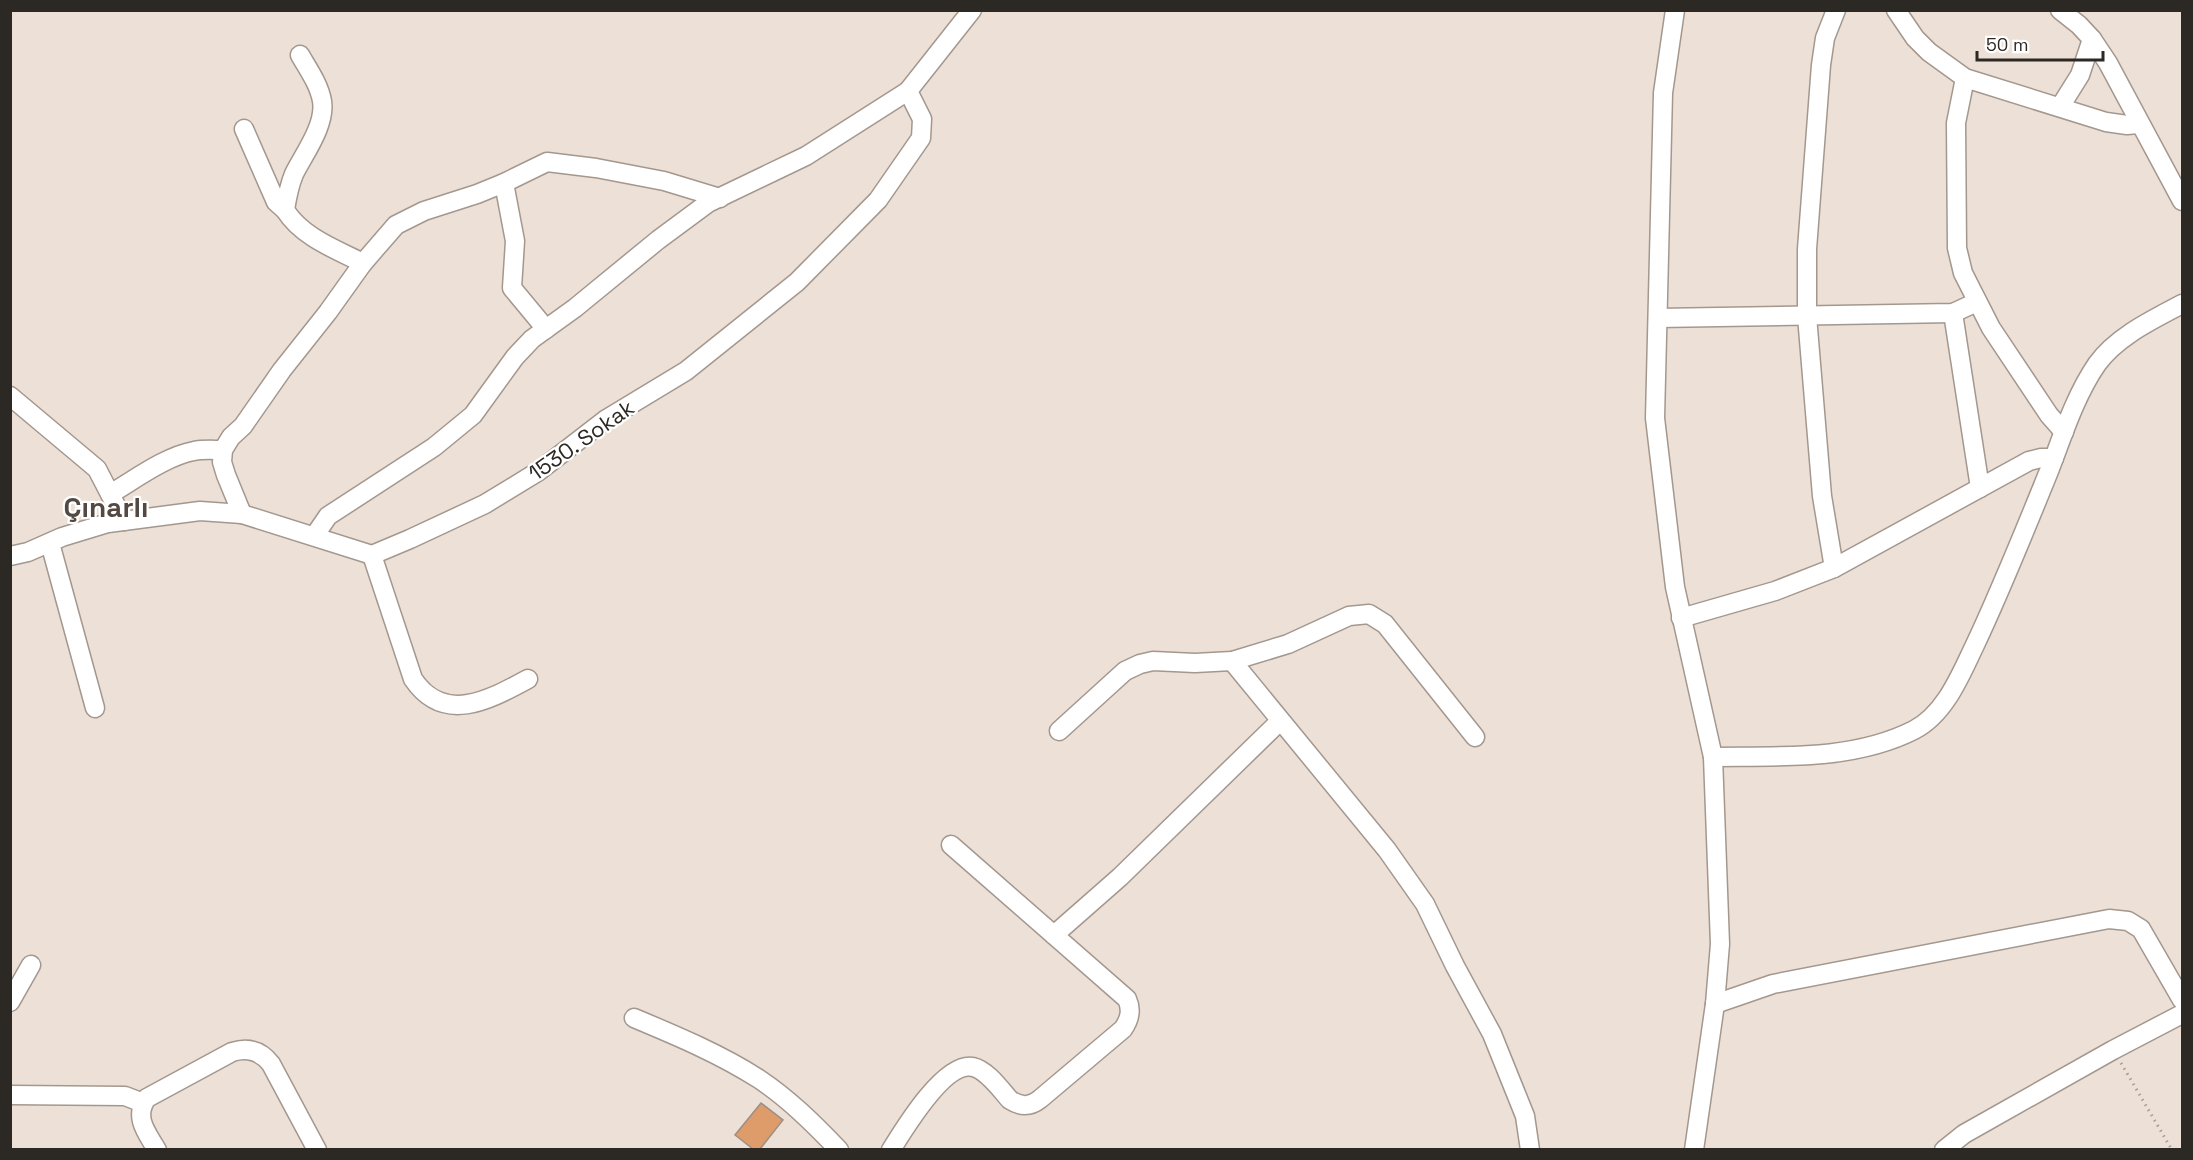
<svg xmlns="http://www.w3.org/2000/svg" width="2193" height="1160" font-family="'Space Grotesk',sans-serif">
  <rect width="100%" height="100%" fill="#ede0d7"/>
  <polygon fill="#de9c6b" stroke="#9b8f86" stroke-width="1.5" points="761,1103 783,1120 760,1149 753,1149 735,1135"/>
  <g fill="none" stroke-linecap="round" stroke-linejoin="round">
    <defs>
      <g id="minor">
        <polyline points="1675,10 1663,93 1655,418 1675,587 1713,757 1720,944 1715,1004 1694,1150"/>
        <polyline points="1896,10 1915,38 1929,52 1965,78 2106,122 2127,125 2139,124"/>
        <polyline points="2060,10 2079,25 2092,39 2108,63 2182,201"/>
        <path d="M 300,55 C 308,69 319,84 322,101 C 326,125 304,154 294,174 C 289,186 287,197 285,210 C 302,237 335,249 363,263"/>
        <polyline points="1965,78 1956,123 1957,248 1963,273 1991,328 2049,415 2064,432"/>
        <polyline points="2060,107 2080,75 2092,39"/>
        <polyline points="244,129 276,202 285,210"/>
        <polyline points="504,183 515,241 512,288 546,329"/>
        <polyline points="1953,313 1980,488"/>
        <polyline points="1658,318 1953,313 1977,302"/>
        <polyline points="10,396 97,469 124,521"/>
        <path d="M 110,494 C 134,480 166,456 194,451 C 203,449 214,450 223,450"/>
        <polyline points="242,514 226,475 222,462 223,450 231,437 243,426 282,370 328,312 363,263 396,225 424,211 477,194 504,183 547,162 596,168 664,181 720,198"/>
        <polyline points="315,535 328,516 434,447 473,415 515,357 532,339 575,308 658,240 708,203 806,156 908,91"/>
        <polyline points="50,543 95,708"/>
        <path d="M 372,555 L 413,679 C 444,725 489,700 528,679"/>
        <polyline points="10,556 28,552 62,537 108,523 200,511 242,514 372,555 410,539 485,504 539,471 605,420 686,371 797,282 878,200 921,138 922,119 908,91 972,10"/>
        <polyline points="1834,568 1822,496 1807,316 1807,249 1821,65 1825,38 1836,10"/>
        <polyline points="1681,618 1775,591 1834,568 2029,461 2041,458 2054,458"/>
        <polyline points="1232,661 1387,850 1425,904 1455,966 1492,1034 1525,1116 1530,1150"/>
        <polyline points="1059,731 1125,671 1140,664 1153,661 1195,663 1232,661 1288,644 1349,616 1369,614 1385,624 1475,737"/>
        <path d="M 1713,757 C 1779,756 1853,761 1914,730 C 1945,714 1960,676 1974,647 C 2001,590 2025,530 2049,471 C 2063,435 2075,396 2097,364 C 2117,336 2154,319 2182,304"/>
        <polyline points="1054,935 1120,877 1280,721"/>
        <polyline points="10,1002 31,965"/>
        <polyline points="1715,1004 1773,984 2109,919 2128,921 2141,929 2182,1000"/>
        <path d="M 634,1018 C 677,1036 720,1054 759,1079 C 789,1099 814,1124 839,1150"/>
        <polyline points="10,1095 125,1096 143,1103"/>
        <path d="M 157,1150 C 147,1133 133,1117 147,1098 L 232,1052 C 248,1047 261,1051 271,1064 L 317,1150"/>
        <path d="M 891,1150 C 904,1129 945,1061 973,1067 C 987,1070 1001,1090 1010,1100 C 1021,1107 1030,1107 1040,1099 L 1123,1029 C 1130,1019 1132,1010 1127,999 L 951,845"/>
        <polyline points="1944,1150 1964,1134 2113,1050 2182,1014"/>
      </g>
    </defs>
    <use href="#minor" stroke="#a3978e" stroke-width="21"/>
    <polyline stroke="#a89e97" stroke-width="3" stroke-dasharray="1.5 4.5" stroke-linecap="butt" points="2121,1063 2172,1150"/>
    <use href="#minor" stroke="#fff" stroke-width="18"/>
  </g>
  <g text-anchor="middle" stroke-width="4.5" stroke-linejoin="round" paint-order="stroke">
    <g font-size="22" fill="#2c2824" stroke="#fff">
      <text transform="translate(581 440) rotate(-35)" y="8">1530. Sokak</text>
    </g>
    <g font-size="28" font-weight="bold" fill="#544942" stroke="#fff">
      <text x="106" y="517">Çınarlı</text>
    </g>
  </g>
  <rect width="2193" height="1160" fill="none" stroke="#2c2824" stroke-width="24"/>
  <path d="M1977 51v9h126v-9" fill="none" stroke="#2c2824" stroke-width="3"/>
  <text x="1986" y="51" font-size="18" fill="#2c2824" stroke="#ffffff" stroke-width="4.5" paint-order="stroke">50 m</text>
</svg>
